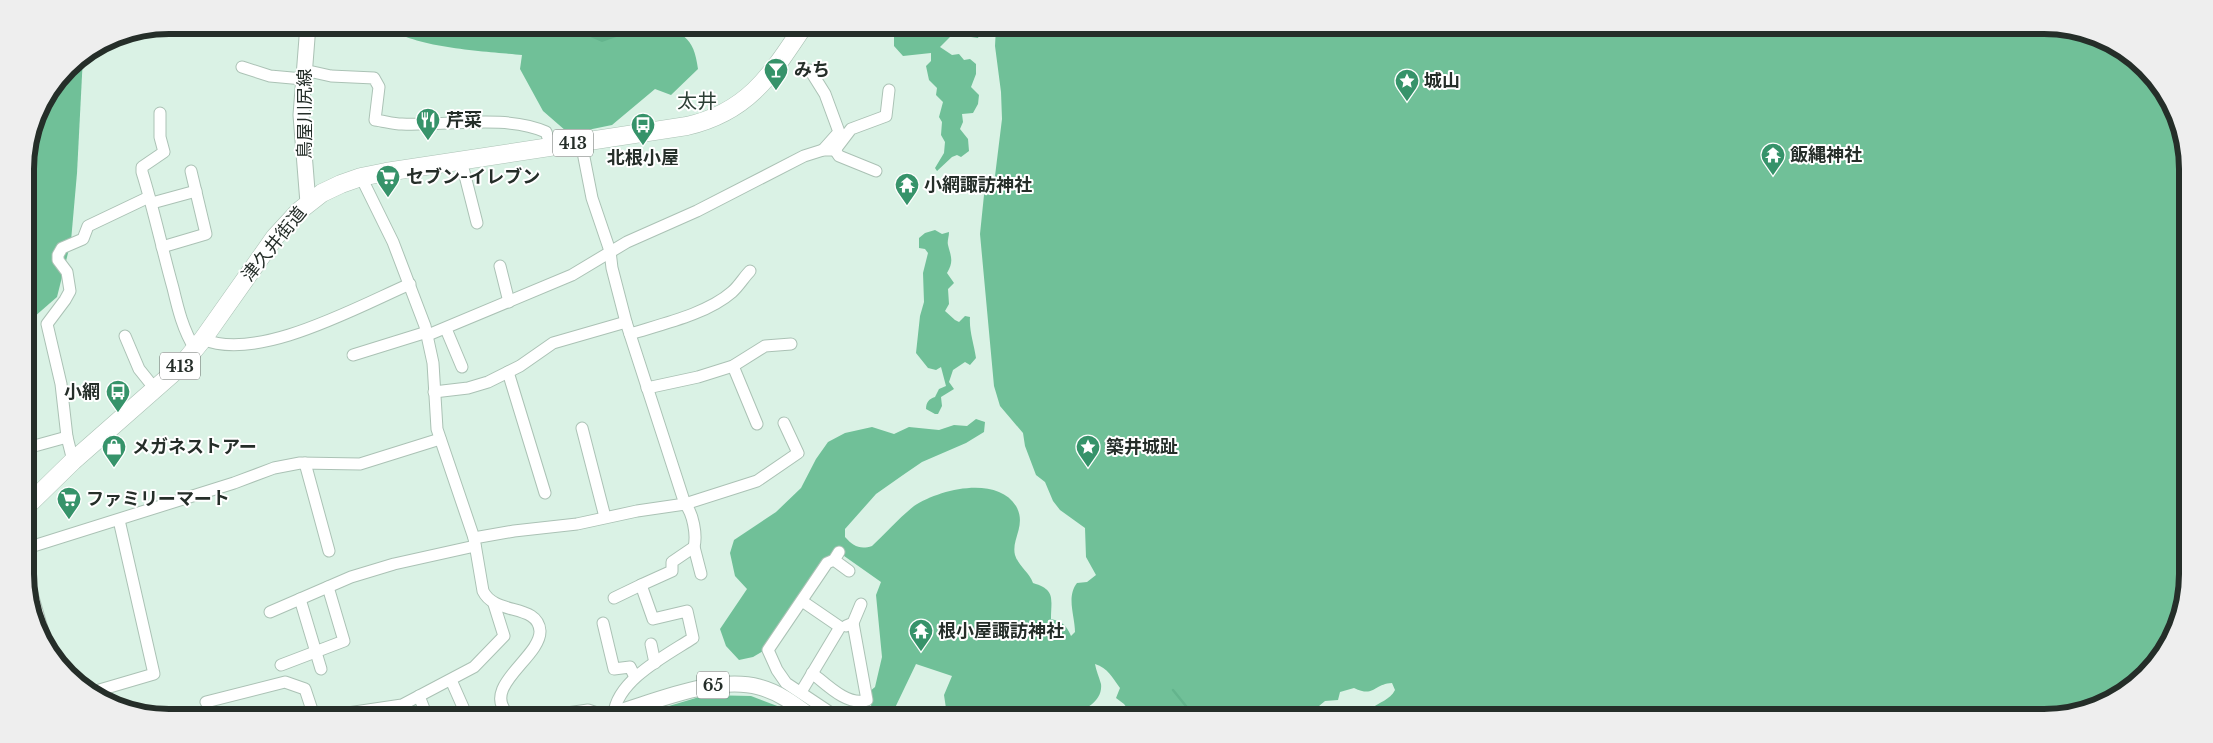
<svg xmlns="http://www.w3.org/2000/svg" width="2213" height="743" font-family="'Libre Baskerville','Noto Sans JP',serif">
  <rect width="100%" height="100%" fill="#daf2e5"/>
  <g fill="#70c098">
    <path d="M 389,26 L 651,26 C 682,31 694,36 698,69 L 671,95 L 655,89 L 612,125 L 573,133 L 566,131 L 543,111 L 520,69 L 522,55 C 493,52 407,48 389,26 Z"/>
    <polygon points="887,27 982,27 978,38 971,37 963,30 956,31 940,47 952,55 959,54 964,60 970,59 976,64 976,74 971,87 979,95 978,104 973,113 962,114 963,122 960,129 968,139 969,151 961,157 957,155 952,157 937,171 935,168 944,153 945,142 941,135 942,122 939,117 943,102 936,95 937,88 929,80 926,66 931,61 931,53 903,56 894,46 894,32"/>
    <path d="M 996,27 L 2082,30 L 2152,74 L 2185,141 L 2183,612 L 2164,654 L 2132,688 L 2053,718 L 1375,716 L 1372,714 L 1371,709 C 1379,702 1390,700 1395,690 L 1392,683 C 1373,684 1375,698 1354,688 L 1340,692 L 1338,700 L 1325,701 L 1319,706 L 1312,706 L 1302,716 L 1165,716 L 1161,710 L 1144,710 L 1137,714 L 1130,712 L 1124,704 L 1116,698 L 1120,688 C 1112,677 1108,668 1095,664 C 1096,670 1099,677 1101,684 C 1103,701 1085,710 1072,715 L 947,715 L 944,695 L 952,676 L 916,664 L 893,712 L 874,714 L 868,696 L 869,692 L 875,687 L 882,657 L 876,595 L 881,582 L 837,551 L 765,650 L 753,657 L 739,660 L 726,646 L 720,629 L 747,589 L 735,576 L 730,553 L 734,540 L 776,512 L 801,488 L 816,459 L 828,442 L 845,433 L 872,427 L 894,434 L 909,427 L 939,430 L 954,425 L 967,426 L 976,419 L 985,422 L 984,432 L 966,443 L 922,462 L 903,475 L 876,494 L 845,529 L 845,537 C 853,546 860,550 872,546 C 886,533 899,518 914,506 C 939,489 997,475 1016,506 C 1027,525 1011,539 1015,555 C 1019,567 1029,572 1033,583 C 1056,590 1051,598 1051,619 C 1062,621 1067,626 1071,636 L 1075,632 C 1075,616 1066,597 1077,583 L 1087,582 L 1096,575 L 1086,557 L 1085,528 L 1060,510 L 1053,501 L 1045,482 L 1036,475 L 1025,446 L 1023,433 L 1000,406 L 994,386 L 980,234 L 984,195 L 995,176 L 1002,119 L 1001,92 L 995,46 Z"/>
    <polygon points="83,56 77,173 71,241 57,297 26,324 25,160 36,114 67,67"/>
    <path d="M 935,230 L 942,234 L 949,232 C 949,237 947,241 948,245 C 951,257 954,261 947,273 L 954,283 L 948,289 L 949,304 L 945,311 L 955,320 L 959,322 L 965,316 L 970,317 C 969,331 974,344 976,358 L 970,365 L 965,362 L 953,370 L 949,382 L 954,389 L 941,397 L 942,406 L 938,414 L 935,414 L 926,409 C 926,402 929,399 935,397 L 939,389 L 946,386 L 941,367 L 936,370 L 928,368 L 916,353 L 920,316 L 924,302 L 923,273 L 928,253 L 925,249 L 919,248 L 919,238 L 925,233 Z"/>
    <polygon points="706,695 751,696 801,715 642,714"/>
  </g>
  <path fill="#64b48d" d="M 565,26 L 690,26 L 693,29 L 685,35 C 649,22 636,31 602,42 Z"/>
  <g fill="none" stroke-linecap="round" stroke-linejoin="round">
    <polyline stroke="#64b48d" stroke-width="2.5" points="1173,690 1194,716"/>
    <defs>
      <g id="minor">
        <polyline points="242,67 270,76 303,79"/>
        <path d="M 304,70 L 331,76 L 374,78 L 379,87 L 375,120 C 384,121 393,124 402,124 C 445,126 507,114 546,132 L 551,146"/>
        <polyline points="810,70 825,94 839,132 823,150"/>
        <path d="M 160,113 L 160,137 L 164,152 L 142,167 L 142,172 C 154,210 162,249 173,288 C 178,309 183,330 195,349"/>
        <path d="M 581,142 L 592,198 L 610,251 L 612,268 L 626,322 L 685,504 C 693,513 697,535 694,547 L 672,562 L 672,571 L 641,585 L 653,619 L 687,611 L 693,638 C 667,655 617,680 614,714"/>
        <polyline points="835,150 839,156 876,171"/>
        <polyline points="461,160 477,223"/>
        <path d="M 361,177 L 393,242 L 425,326 L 433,363 L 437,429 L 474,538 L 483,591 C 495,616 538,603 540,631 C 541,657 480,687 508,714"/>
        <polyline points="152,203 196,191"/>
        <polyline points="162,247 206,234 191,171"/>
        <polyline points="500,266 509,302"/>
        <polyline points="446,329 462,367"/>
        <path d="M 630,334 C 662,324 707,314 732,292 C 739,286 744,277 750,271"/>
        <polyline points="428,335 572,275 627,242 697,211 804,156 823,150 835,150 851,129 886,116 889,90"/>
        <polyline points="125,336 139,369 155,389"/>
        <path d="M 203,339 C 257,363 359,306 410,284"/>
        <polyline points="353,355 427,332"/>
        <polyline points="733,366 757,424"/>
        <polyline points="508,372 545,493"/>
        <polyline points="647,388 698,377 733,366 765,346 791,344"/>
        <polyline points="434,392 468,388 488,382 520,366 553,343 626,322"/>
        <polyline points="582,428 605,517"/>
        <polyline points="27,448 67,437"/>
        <polyline points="73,461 67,437 61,384 47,324 65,300 70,291 67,272 58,260 58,255 62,248 83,239 88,226 149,197"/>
        <polyline points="305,463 329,551"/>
        <polyline points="474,538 514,531 577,524 637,511 685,504 757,481 798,453 784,423"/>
        <polyline points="694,547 701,574"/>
        <polyline points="27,548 234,483 274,468 300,463 360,464 440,439"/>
        <polyline points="834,560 849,571"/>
        <polyline points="28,580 44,635"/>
        <polyline points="614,598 641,585"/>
        <polyline points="300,599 321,669"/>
        <polyline points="270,612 351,577 394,564 475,546"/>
        <polyline points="603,623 614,669 630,667 635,677"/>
        <polyline points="846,626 853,623 861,604"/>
        <polyline points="651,644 655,663"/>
        <polyline points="281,665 344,641 328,587"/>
        <path d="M 812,673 C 826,684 848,707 867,700 L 853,623"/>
        <polyline points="451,680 466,714"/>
        <polyline points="96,691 154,674 119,520"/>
        <polyline points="801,692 840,627 802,601"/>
        <polyline points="419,696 426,714"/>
        <polyline points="206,702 285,682 305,689 313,713"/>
        <polyline points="341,714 402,705 474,667 504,636 494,604"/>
        <polyline points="560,714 588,710 600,714"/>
        <polyline points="834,715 786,683 777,670 768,650 827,563 834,560 839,552"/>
      </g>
      <g id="major">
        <polyline points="308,203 301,115 308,25"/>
        <path d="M 613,714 C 655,702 715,675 759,687 C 778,692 793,703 809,715"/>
      </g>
      <path id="highway" d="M 27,506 L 73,461 L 181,366 L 203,339 L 275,237 L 299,211 L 322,193 L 341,184 L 361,177 L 386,172 L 687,126 C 748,112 771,75 803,27"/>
    </defs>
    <use href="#minor" stroke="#abc2b5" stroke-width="13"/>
    <use href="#major" stroke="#abc2b5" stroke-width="17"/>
    <use href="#highway" stroke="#abc2b5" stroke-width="19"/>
    <use href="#minor" stroke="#fff" stroke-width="11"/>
    <use href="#major" stroke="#fff" stroke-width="15"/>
    <use href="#highway" stroke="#fff" stroke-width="18"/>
  </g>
  <defs>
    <symbol id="bar-pin" viewBox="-11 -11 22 30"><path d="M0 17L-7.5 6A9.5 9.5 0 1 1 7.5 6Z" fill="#36936a" stroke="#fff"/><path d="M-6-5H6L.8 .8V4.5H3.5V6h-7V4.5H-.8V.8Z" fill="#fff"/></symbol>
    <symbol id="sight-pin" viewBox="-11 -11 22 30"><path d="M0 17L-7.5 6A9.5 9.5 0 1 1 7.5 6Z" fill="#36936a" stroke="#fff"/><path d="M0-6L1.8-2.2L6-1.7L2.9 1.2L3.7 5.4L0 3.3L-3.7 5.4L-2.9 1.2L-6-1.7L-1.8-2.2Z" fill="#fff"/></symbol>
    <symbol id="restaurant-pin" viewBox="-11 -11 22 30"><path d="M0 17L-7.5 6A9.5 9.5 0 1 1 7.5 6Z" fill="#36936a" stroke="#fff"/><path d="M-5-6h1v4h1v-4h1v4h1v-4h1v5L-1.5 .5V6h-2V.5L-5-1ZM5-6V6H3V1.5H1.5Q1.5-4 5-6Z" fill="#fff"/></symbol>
    <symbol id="bus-pin" viewBox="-11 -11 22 30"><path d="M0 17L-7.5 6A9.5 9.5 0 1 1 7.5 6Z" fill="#36936a" stroke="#fff"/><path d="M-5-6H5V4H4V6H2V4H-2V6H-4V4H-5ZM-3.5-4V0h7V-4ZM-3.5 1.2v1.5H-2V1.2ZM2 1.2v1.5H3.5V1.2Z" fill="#fff"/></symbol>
    <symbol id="temple-pin" viewBox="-11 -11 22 30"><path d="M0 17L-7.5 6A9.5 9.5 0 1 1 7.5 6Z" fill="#36936a" stroke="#fff"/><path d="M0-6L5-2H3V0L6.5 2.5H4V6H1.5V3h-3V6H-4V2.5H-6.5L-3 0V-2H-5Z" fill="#fff"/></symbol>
    <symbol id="supermarket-pin" viewBox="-11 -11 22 30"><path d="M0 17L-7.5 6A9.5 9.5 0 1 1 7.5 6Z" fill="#36936a" stroke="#fff"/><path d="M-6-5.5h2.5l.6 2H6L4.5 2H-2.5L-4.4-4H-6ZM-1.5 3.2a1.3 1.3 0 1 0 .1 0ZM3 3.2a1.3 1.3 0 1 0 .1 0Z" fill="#fff"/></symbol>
    <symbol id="shop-pin" viewBox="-11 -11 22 30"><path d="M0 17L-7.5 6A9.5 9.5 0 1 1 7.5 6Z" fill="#36936a" stroke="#fff"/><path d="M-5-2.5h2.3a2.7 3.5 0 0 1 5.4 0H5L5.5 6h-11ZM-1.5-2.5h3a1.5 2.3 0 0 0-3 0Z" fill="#fff"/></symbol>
  </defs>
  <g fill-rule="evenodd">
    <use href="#bar-pin" x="762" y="56" width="28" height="38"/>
    <use href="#sight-pin" x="1393" y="67" width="28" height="38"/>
    <use href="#restaurant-pin" x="414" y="106" width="28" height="38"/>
    <use href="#bus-pin" x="629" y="111" width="28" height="38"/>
    <use href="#temple-pin" x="1759" y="141" width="28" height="38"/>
    <use href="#supermarket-pin" x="374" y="163" width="28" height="38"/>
    <use href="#temple-pin" x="893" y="171" width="28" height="38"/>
    <use href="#bus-pin" x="104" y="378" width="28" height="38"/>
    <use href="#shop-pin" x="100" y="433" width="28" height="38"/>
    <use href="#sight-pin" x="1074" y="433" width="28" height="38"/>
    <use href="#supermarket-pin" x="55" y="485" width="28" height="38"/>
    <use href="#temple-pin" x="907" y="617" width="28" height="38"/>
  </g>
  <g text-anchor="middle" stroke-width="4" stroke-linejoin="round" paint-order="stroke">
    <g fill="#fff" stroke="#666d69" stroke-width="1">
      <rect x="553" y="129.5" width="40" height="27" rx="4"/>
      <rect x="160" y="352.5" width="40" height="27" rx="4"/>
      <rect x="697" y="671.5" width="32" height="27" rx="4"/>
    </g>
    <g font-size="16" font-weight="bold" fill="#252e29">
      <text x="573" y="149">413</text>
      <text x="180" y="372">413</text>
      <text x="713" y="691">65</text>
    </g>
    <g font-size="18" font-weight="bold" fill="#252e29" stroke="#fff" text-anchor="start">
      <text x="794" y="76">みち</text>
      <text x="1424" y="87">城山</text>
      <text x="446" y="126">芹菜</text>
      <text x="1790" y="161">飯縄神社</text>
      <text x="643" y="164" text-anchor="middle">北根小屋</text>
      <text x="406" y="183">セブン-イレブン</text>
      <text x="924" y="191">小網諏訪神社</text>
      <text x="100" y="398" text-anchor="end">小網</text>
      <text x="132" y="453">メガネストアー</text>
      <text x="1106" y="453">築井城趾</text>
      <text x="86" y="505">ファミリーマート</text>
      <text x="938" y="637">根小屋諏訪神社</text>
    </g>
    <g font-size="18" fill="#252e29" stroke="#fff">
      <text transform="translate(305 114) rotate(-90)" y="6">鳥屋川尻線</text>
      <text transform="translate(274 244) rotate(-51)" y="6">津久井街道</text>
    </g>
    <g font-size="20" fill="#2c3f35" stroke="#fff">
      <text x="697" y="108">太井</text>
    </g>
  </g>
  <path d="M0 0H2213V743H0ZM169 34H2044A135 135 0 0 1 2179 169V574A135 135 0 0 1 2044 709H169A135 135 0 0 1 34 574V169A135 135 0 0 1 169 34Z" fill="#eee" fill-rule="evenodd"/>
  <path fill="none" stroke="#252e29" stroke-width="6" d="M169 34H2044A135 135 0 0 1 2179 169V574A135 135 0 0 1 2044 709H169A135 135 0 0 1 34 574V169A135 135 0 0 1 169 34Z"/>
</svg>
